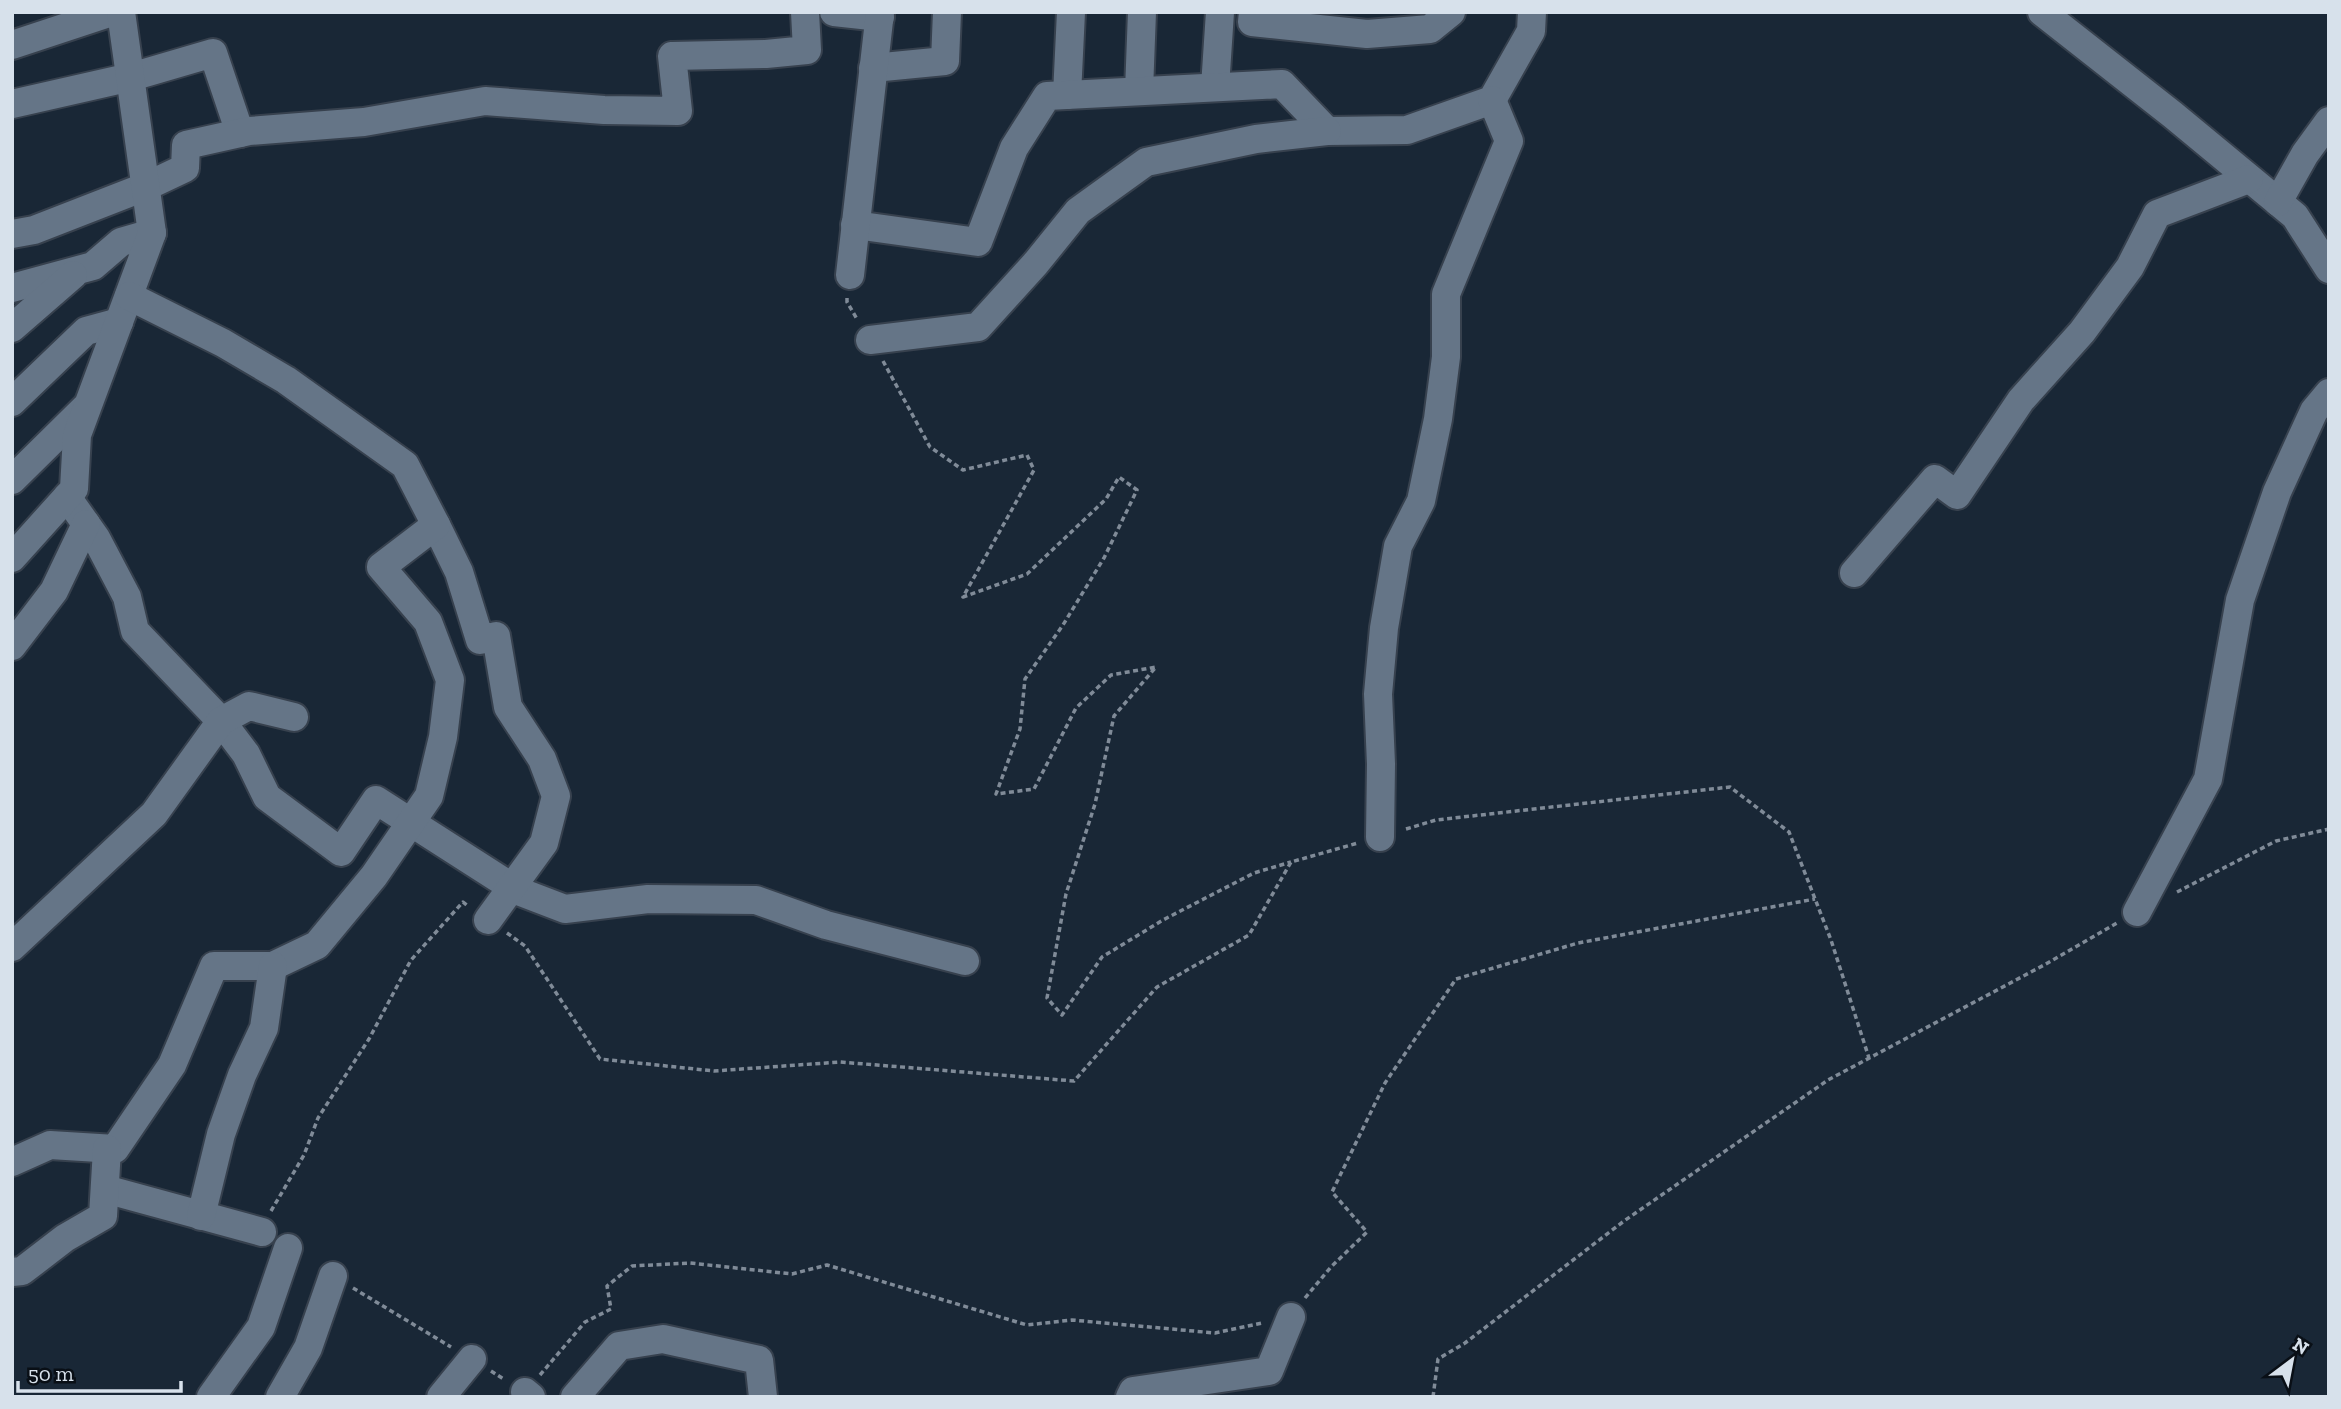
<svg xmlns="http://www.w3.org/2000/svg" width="2341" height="1409" font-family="'Zilla Slab',serif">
  <rect width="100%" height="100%" fill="#192736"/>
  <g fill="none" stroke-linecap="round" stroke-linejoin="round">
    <defs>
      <g id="minor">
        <polyline points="834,12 880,17"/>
        <polyline points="1253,12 1252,22 1367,34 1430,29 1451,12"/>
        <polyline points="2042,12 2173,115 2295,216 2329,269"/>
        <polyline points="12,45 112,12"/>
        <polyline points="873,68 945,61 947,12"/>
        <polyline points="1215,87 1220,12"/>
        <polyline points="1139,91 1142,12"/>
        <polyline points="1067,95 1071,12"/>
        <polyline points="12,104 131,77 213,53 240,133"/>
        <polyline points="2278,202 2305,154 2329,121"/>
        <polyline points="855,225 978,242 1014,148 1047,96 1282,84 1327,131 1407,130 1492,100 1531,31 1532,12"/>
        <polyline points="12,234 34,230 147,186 185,168 186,145 249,131 364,122 485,101 604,110 678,111 672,56 766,54 807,50 805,12"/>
        <polyline points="850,275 880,12"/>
        <polyline points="12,288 93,266 121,242 152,233"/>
        <polyline points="12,328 73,275"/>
        <polyline points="870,340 978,327 1036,263 1078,211 1146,162 1256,139 1327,131"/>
        <polyline points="12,402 86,331 119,322"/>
        <polyline points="12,480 85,408"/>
        <polyline points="67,497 96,538 127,597 135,631 221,721 246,754 267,797 341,852 376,800 518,891 565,909 648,899 756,900 826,925 965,961"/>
        <polyline points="436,525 459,572 480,640 496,636 508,707 542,759 556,796 544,843 488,920"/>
        <polyline points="12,558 74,489 77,435 152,233 121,12"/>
        <polyline points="1854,573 1935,479 1957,495 2021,400 2082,332 2130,267 2157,214 2249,179"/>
        <polyline points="12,646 54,591 86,524"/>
        <polyline points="1380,837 1381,764 1378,694 1384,628 1398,546 1421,501 1438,419 1446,357 1446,294 1509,141 1492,100"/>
        <polyline points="2137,912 2208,779 2240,600 2277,492 2314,411 2329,393"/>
        <polyline points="12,947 154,814 221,721 249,706 294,717"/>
        <polyline points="12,1162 50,1145 115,1149 172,1065 214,966 273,966 317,945 374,876 429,796 443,737 450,680 428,622 381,567 436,525 405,465 286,380 223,343 129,296"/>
        <polyline points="105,1189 262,1232"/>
        <polyline points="201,1216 221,1134 242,1075 264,1028 273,966"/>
        <polyline points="12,1272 22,1271 65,1238 103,1216 107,1149"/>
        <polyline points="525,1392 531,1397"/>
        <polyline points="211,1397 261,1327 288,1248"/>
        <polyline points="280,1397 308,1348 333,1276"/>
        <polyline points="441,1397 472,1359"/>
        <polyline points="575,1397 619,1346 663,1339 759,1360 763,1397"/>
        <polyline points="1130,1397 1133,1391 1269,1371 1291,1317"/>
      </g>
    </defs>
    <use href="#minor" stroke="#37414e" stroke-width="32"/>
    <g stroke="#808b98" stroke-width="3.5" stroke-dasharray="5 3.5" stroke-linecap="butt">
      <polyline points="847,298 847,302 857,319"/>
      <polyline points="883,361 930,447 963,470 1027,455 1034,470 963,597 1027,574 1106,499 1119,477 1137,490 1104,558 1063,625 1025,679 1020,729 996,794 1034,789 1076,708 1111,675 1156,667 1114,716 1095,804 1066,894 1047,998 1062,1015 1102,957 1163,920 1254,873 1291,862"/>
      <polyline points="1406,829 1436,820 1730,787 1789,832 1831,940 1869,1058"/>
      <polyline points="2177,892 2276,841 2329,829"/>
      <polyline points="507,933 525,946 600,1059 714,1071 840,1062 1074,1081 1157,987 1249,935 1291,862 1358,843"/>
      <polyline points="271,1211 304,1155 318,1118 369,1039 411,960 463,902 469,907"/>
      <polyline points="353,1288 451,1347"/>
      <polyline points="1305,1298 1331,1267 1367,1232 1332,1192 1385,1083 1456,979 1578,943 1815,899"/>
      <polyline points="491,1371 505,1380"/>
      <polyline points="540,1375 585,1322 611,1309 607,1286 632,1266 690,1263 792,1274 827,1265 1027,1325 1072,1320 1215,1333 1262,1323"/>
      <polyline points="1433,1397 1438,1359 1465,1343 1624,1221 1828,1080 2044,965 2117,923"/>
    </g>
    <use href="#minor" stroke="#657587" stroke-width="28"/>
  </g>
  <rect width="2341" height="1409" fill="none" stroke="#d7e1eb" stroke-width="28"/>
  <g transform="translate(2292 1360) rotate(32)" stroke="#090f16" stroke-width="5" paint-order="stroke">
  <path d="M0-5L12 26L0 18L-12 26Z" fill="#d7e1eb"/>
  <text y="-10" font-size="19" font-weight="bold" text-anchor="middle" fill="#d7e1eb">N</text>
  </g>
  <path d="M18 1381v10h163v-10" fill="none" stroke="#d7e1eb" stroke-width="3.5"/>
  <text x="28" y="1381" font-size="21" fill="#d7e1eb" stroke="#090f16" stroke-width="5" paint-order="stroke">50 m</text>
</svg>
